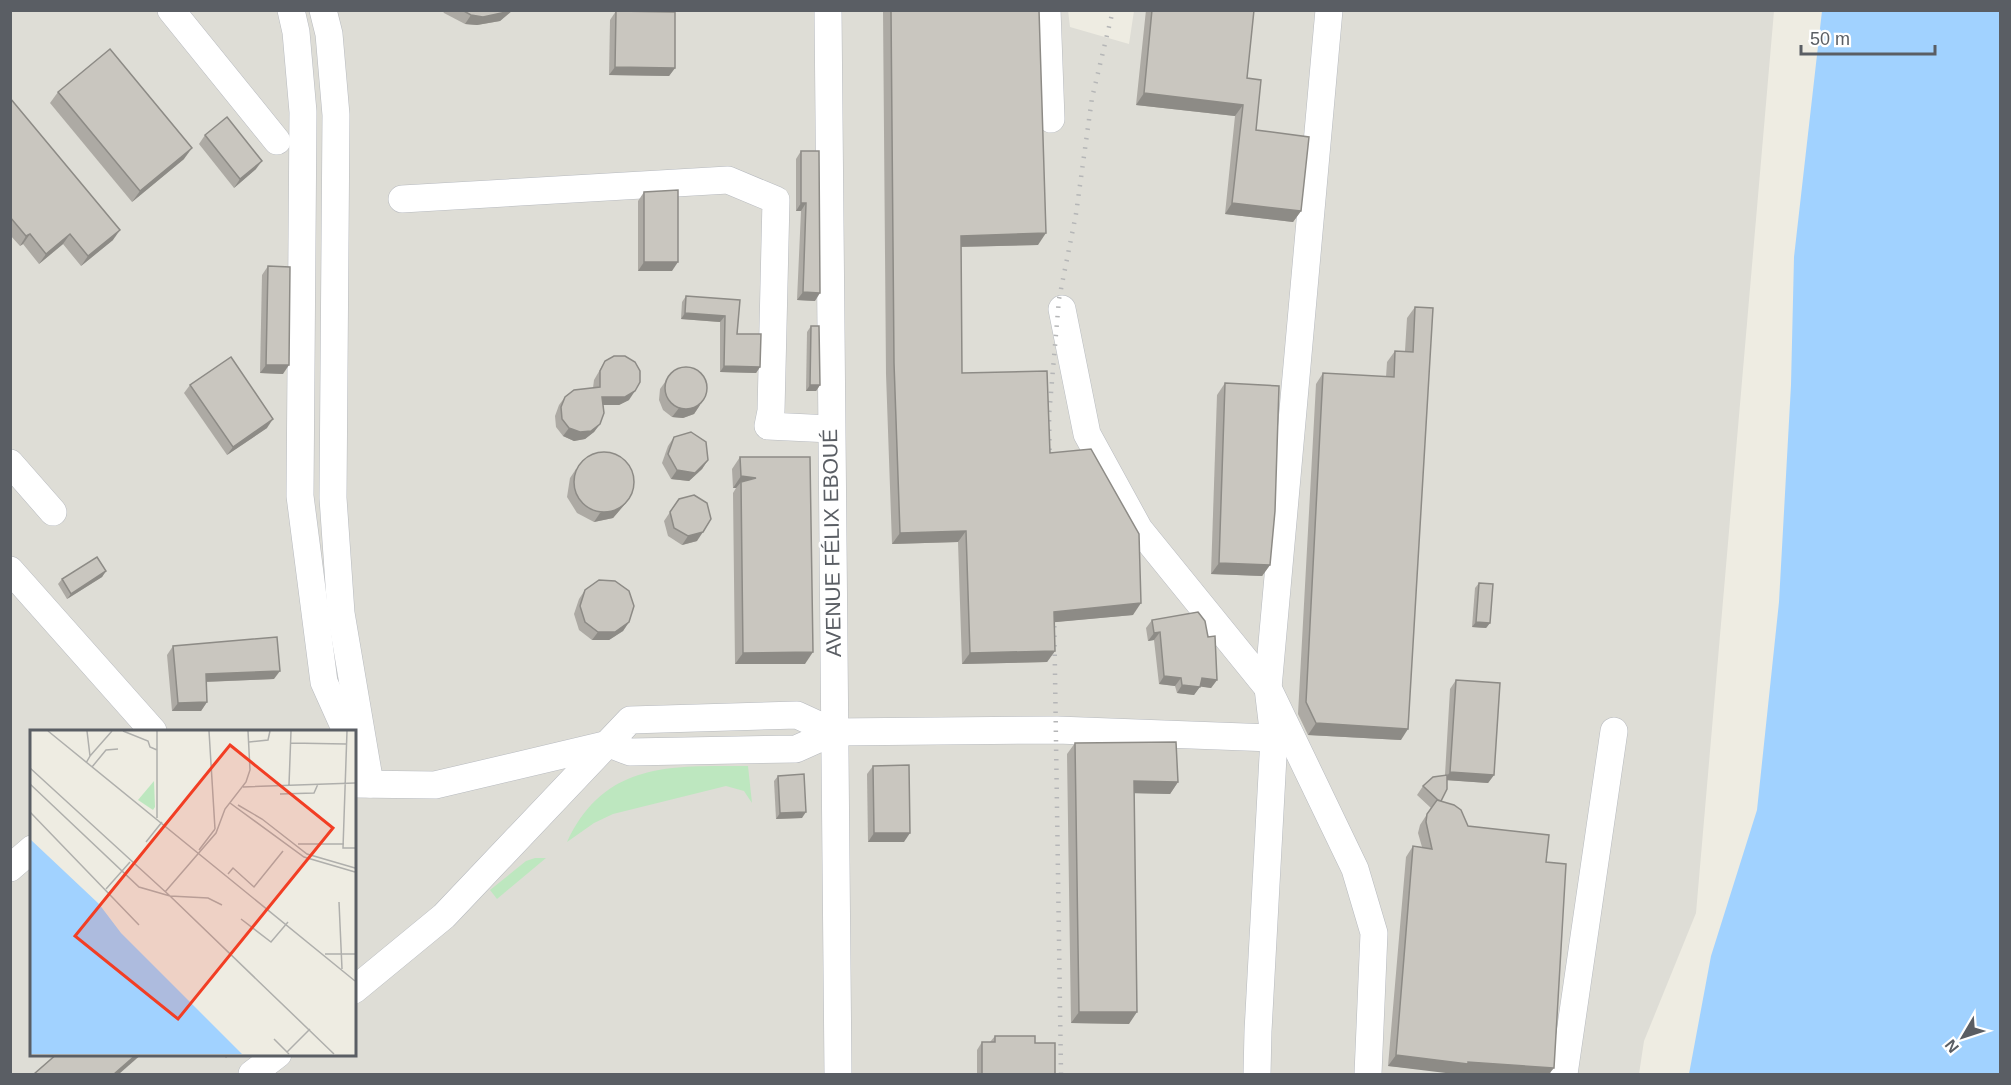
<svg xmlns="http://www.w3.org/2000/svg" width="2011" height="1085" font-family="Arial,sans-serif">
  <rect width="100%" height="100%" fill="#eeece2"/>
  <path fill="#deddd6" fill-rule="evenodd" d="M 1068,10 L 1070,27 L 1129,44 L 1134,11 L 1774,11 L 1696,913 L 1644,1041 L 1639,1074 L 11,1074 L 10,11 ZM 32,731 L 354,731 L 354,1054 L 32,1054 Z"/>
  <g fill="#bde7bf">
    <path d="M 748,766 L 752,803 L 744,791 L 726,786 L 613,814 L 594,823 L 567,842 C 605,761 671,766 748,766 Z"/>
    <polygon points="535,858 546,858 497,899 490,890 526,861"/>
  </g>
  <polygon fill="#a1d2ff" points="1822,11 2000,11 2000,1074 1689,1074 1711,956 1757,810 1779,602 1791,385 1794,257"/>
  <g fill="none" stroke-linecap="round" stroke-linejoin="round">
    <defs>
      <g id="minor">
        <polyline points="171,10 277,141"/>
        <polyline points="291,10 296,32 303,112 300,496 324,682 346,731"/>
        <polyline points="323,10 329,34 336,115 333,498 341,613 370,784"/>
        <polyline points="828,10 838,1074"/>
        <polyline points="1047,10 1051,119"/>
        <polyline points="402,199 728,180 776,200 771,411 768,426 831,429"/>
        <polyline points="1062,309 1087,434 1139,529 1268,688 1355,869 1374,933 1368,1074"/>
        <polyline points="10,463 53,512"/>
        <polyline points="10,570 153,731"/>
        <polyline points="354,784 435,785 609,744 630,752 796,749 834,732 1057,730 1274,738"/>
        <polyline points="10,868 32,849"/>
        <polyline points="354,990 444,916 630,720 797,715 834,732"/>
        <polyline points="252,1074 278,1054"/>
        <polyline points="1257,1074 1258,1031 1274,738 1268,688 1329,10"/>
        <polyline points="1564,1074 1614,731"/>
      </g>
    </defs>
    <use href="#minor" stroke="#b7babf" stroke-width="28"/>
    <use href="#minor" stroke="#fff" stroke-width="27"/>
    <g stroke="#b5b6b7" stroke-width="4.5" stroke-dasharray="1.5 8" stroke-linecap="butt">
      <polyline points="1050,469 1049,416 1059,299 1076,214 1092,98 1113,10"/>
      <polyline points="1054,607 1061,1074"/>
    </g>
  </g>
  <g fill="#adaaa4">
    <polygon points="442,10 513,10 500,21 477,25 465,24 444,13"/>
    <polygon points="883,10 1039,10 1038,245 961,247 962,373 1050,453 1133,615 1054,622 1055,651 1047,662 962,664 958,542 892,544 886,374"/>
    <polygon points="1146,10 1254,10 1247,78 1256,130 1301,211 1293,222 1225,214 1235,116 1136,105"/>
    <polygon points="616,11 675,68 669,76 609,75 610,20"/>
    <polygon points="58,92 184,159 132,202 50,103"/>
    <polygon points="10,98 113,240 81,266 63,244 39,264 23,244 20,246 10,235"/>
    <polygon points="205,135 256,169 234,188 199,144"/>
    <polygon points="801,151 815,301 797,300 801,211 796,211 796,159"/>
    <polygon points="644,192 672,271 638,271 638,201"/>
    <polygon points="268,266 283,374 260,373 262,275"/>
    <polygon points="686,296 740,300 737,334 760,367 756,373 720,372 720,322 681,319 682,302"/>
    <polygon points="1415,307 1401,740 1308,735 1298,714 1316,384 1323,373 1386,377 1387,362 1395,351 1405,351 1407,318"/>
    <polygon points="811,326 820,385 816,391 806,391 807,332"/>
    <polygon points="605,361 629,400 619,405 603,405 600,424 594,432 585,439 574,441 563,436 556,427 555,416 559,405 565,397 593,388 594,380"/>
    <polygon points="673,371 706,396 694,414 683,418 672,417 663,410 659,400 660,389"/>
    <polygon points="1225,383 1270,565 1262,576 1211,574 1217,395"/>
    <polygon points="190,385 267,428 227,455 184,393"/>
    <polygon points="674,437 708,460 702,469 689,481 671,479 662,463 668,446"/>
    <polygon points="740,457 805,664 735,664 733,493 736,488 733,488 732,469"/>
    <polygon points="576,469 625,504 613,518 594,522 577,513 567,497 570,478"/>
    <polygon points="679,499 697,541 682,545 668,536 664,521"/>
    <polygon points="106,571 102,577 67,599 58,584 62,579"/>
    <polygon points="1479,583 1490,623 1486,628 1472,627 1475,588"/>
    <polygon points="585,590 629,622 623,631 609,640 592,640 579,630 574,614 579,599"/>
    <polygon points="1152,620 1208,637 1217,680 1211,688 1200,686 1194,695 1177,693 1175,686 1159,684 1154,640 1148,641 1146,628"/>
    <polygon points="173,646 274,679 206,682 207,702 201,711 172,711 167,655"/>
    <polygon points="1456,680 1494,775 1488,783 1447,780 1441,801 1461,1073 1388,1066 1406,857 1413,846 1422,847 1418,833 1420,825 1431,808 1417,795 1423,786 1445,775 1450,689"/>
    <polygon points="1075,743 1178,782 1170,794 1134,793 1129,1024 1071,1023 1067,754"/>
    <polygon points="873,766 904,842 868,842 867,774"/>
    <polygon points="778,776 802,818 776,819 774,781"/>
    <polygon points="995,1036 1035,1043 1055,1074 977,1074 977,1050 982,1042 990,1042"/>
    <polygon points="221,1053 232,1053 226,1058"/>
  </g>
  <g fill="#8d8b86">
    <polygon points="508,10 513,10 500,21 477,25 465,24 471,15"/>
    <polygon points="615,67 675,68 669,76 609,75"/>
    <polygon points="1144,93 1243,105 1235,116 1136,105"/>
    <polygon points="192,148 184,159 132,202 140,191"/>
    <polygon points="262,161 256,169 234,188 240,179"/>
    <polygon points="801,203 806,203 801,211 796,211"/>
    <polygon points="1232,203 1301,211 1293,222 1225,214"/>
    <polygon points="120,230 113,240 81,266 88,256"/>
    <polygon points="1046,233 1038,245 953,247 961,236"/>
    <polygon points="30,234 23,244 20,246 26,236"/>
    <polygon points="70,234 63,244 39,264 46,254"/>
    <polygon points="644,262 678,262 672,271 638,271"/>
    <polygon points="803,292 820,293 815,301 797,300"/>
    <polygon points="685,313 725,316 720,322 681,319"/>
    <polygon points="266,365 289,365 283,374 260,373"/>
    <polygon points="724,366 760,367 756,373 720,372"/>
    <polygon points="810,385 820,385 816,391 806,391"/>
    <polygon points="635,391 629,400 619,405 596,405 602,397"/>
    <polygon points="700,405 694,414 683,418 672,417 679,408"/>
    <polygon points="273,419 267,428 227,455 233,447"/>
    <polygon points="600,424 594,432 585,439 574,441 563,436 569,428"/>
    <polygon points="708,460 702,469 689,481 671,479 677,470"/>
    <polygon points="741,476 756,478 741,482 736,488 733,488"/>
    <polygon points="631,495 625,504 613,518 594,522 600,513"/>
    <polygon points="966,531 958,542 892,544 900,533"/>
    <polygon points="703,532 697,541 682,545 688,536"/>
    <polygon points="1219,563 1270,565 1262,576 1211,574"/>
    <polygon points="106,571 102,577 67,599 71,594"/>
    <polygon points="1141,603 1133,615 1046,623 1054,612"/>
    <polygon points="629,622 623,631 609,640 592,640 598,632"/>
    <polygon points="1476,622 1490,623 1486,628 1472,627"/>
    <polygon points="1160,632 1154,640 1148,641 1154,633"/>
    <polygon points="1055,651 1047,662 962,664 970,653"/>
    <polygon points="813,652 805,664 735,664 743,653"/>
    <polygon points="280,671 274,679 200,682 206,674"/>
    <polygon points="1164,676 1181,678 1175,686 1159,684"/>
    <polygon points="1202,678 1217,680 1211,688 1196,686"/>
    <polygon points="1182,685 1200,687 1194,695 1177,693"/>
    <polygon points="207,702 201,711 172,711 178,703"/>
    <polygon points="1316,723 1408,729 1401,740 1308,735"/>
    <polygon points="1450,772 1494,775 1488,783 1444,780"/>
    <polygon points="1134,781 1178,782 1170,794 1126,793"/>
    <polygon points="806,812 802,818 776,819 780,813"/>
    <polygon points="874,833 910,833 904,842 868,842"/>
    <polygon points="1079,1012 1137,1012 1129,1024 1071,1023"/>
    <polygon points="138,1053 143,1053 119,1074 114,1074"/>
    <polygon points="1396,1055 1554,1068 1549,1074 1477,1074 1461,1073 1461,1074 1454,1074 1388,1066"/>
  </g>
  <g fill="#c9c6bf" stroke="#8d8b86" stroke-width="1.5">
    <polygon points="462,10 508,10 506,12 483,17 471,15"/>
    <polygon points="891,10 1039,10 1046,233 961,236 962,373 1047,371 1050,453 1091,449 1139,534 1141,603 1054,612 1055,651 970,653 966,531 900,533 894,363"/>
    <polygon points="1152,10 1254,10 1247,78 1261,80 1256,130 1309,137 1301,211 1232,203 1243,105 1144,93"/>
    <polygon points="616,11 675,12 675,68 615,67"/>
    <polygon points="110,49 192,148 140,191 58,92"/>
    <polygon points="10,98 120,230 88,256 70,234 46,254 30,234 26,236 10,217"/>
    <polygon points="227,117 262,161 240,179 205,135"/>
    <polygon points="801,151 819,151 820,293 803,292 806,203 801,203"/>
    <polygon points="678,190 678,262 644,262 644,192"/>
    <polygon points="268,266 290,267 289,365 266,365"/>
    <polygon points="686,296 740,300 737,334 761,334 760,367 724,366 725,316 685,313"/>
    <polygon points="1415,307 1433,308 1408,729 1316,723 1306,702 1323,373 1394,377 1395,351 1413,352"/>
    <polygon points="811,326 819,326 820,385 810,385"/>
    <polygon points="614,356 625,356 635,362 640,371 640,382 635,391 625,397 602,397 604,413 600,424 591,431 580,432 569,428 562,419 561,407 565,397 574,390 600,387 600,371 605,361"/>
    <polygon points="231,357 273,419 233,447 190,385"/>
    <circle cx="686" cy="388" r="21"/>
    <polygon points="1225,383 1279,386 1275,511 1270,565 1219,563"/>
    <polygon points="691,432 706,442 708,460 695,473 677,470 668,454 674,437"/>
    <circle cx="604" cy="482" r="30"/>
    <polygon points="740,457 810,457 813,652 743,653 741,482 756,478 741,476"/>
    <polygon points="694,495 707,503 711,519 703,532 688,536 674,528 670,512 679,499"/>
    <polygon points="97,557 106,571 71,594 62,579"/>
    <polygon points="599,580 615,581 629,591 634,606 629,622 615,632 598,632 585,622 580,606 585,590"/>
    <polygon points="1479,583 1493,584 1490,623 1476,622"/>
    <polygon points="1198,612 1205,621 1208,637 1215,636 1217,680 1202,678 1200,687 1182,685 1181,678 1164,676 1160,632 1154,633 1152,620"/>
    <polygon points="277,637 280,671 206,674 207,702 178,703 173,646"/>
    <polygon points="1456,680 1500,683 1494,775 1450,772"/>
    <polygon points="1176,742 1178,782 1134,781 1137,1012 1079,1012 1075,743"/>
    <polygon points="909,765 910,833 874,833 873,766"/>
    <polygon points="804,774 806,812 780,813 778,776"/>
    <polygon points="1447,775 1447,789 1441,801 1438,800 1423,786 1433,777"/>
    <polygon points="1437,800 1454,805 1461,810 1468,826 1549,835 1546,862 1566,864 1554,1068 1468,1062 1468,1064 1396,1055 1413,846 1432,849 1426,822 1427,814"/>
    <polygon points="995,1036 1035,1036 1035,1043 1055,1043 1055,1074 982,1074 982,1042 995,1042"/>
    <polygon points="58,1053 138,1053 114,1074 34,1074"/>
  </g>
  <g text-anchor="middle" stroke-width="4.5" stroke-linejoin="round" paint-order="stroke">
    <g font-size="21" fill="#5a5e64" stroke="#fff">
      <text transform="translate(832 543) rotate(-91)" y="7">AVENUE FÉLIX EBOUÉ</text>
    </g>
  </g>
  <g transform="translate(30 730)">
    <rect width="326" height="326" fill="#eeece2"/>
    <path d="M 124,51 L 125,77 L 123,80 L 108,70 Z" fill="#bde7bf"/>
    <path d="M 0,109 L 69,174 L 91,203 L 212,324 L 0,324 Z" fill="#a1d2ff"/>
    <path fill="none" stroke="#afafac" stroke-width="1.5" d="M 18,1 L 325,251M 93,1 L 118,11 L 120,17 L 127,20M 179,1 L 185,99M 317,1 L 313,118 L 325,118M 219,12 L 238,10 L 240,1M 260,13 L 316,14M 60,26 L 82,1M 56,33 L 60,26 L 57,1M 62,37 L 76,20 L 88,19M 0,38 L 140,166 L 304,324M 0,54 L 109,157 L 140,166 L 178,168 L 192,175M 259,55 L 261,1M 213,57 L 325,53M 250,64 L 284,63 L 288,54M 200,73 L 274,127 L 325,142M 208,75 L 232,89 L 277,124 L 325,138M 0,82 L 109,195M 127,88 L 127,1M 116,112 L 132,92M 268,114 L 314,114M 169,120 L 185,99M 198,144 L 203,138 L 224,157 L 253,121M 76,159 L 100,132M 135,162 L 186,103 L 195,79 L 216,52 L 220,40 L 218,1M 309,172 L 312,239M 211,189 L 241,212 L 258,192M 295,224 L 325,224M 244,309 L 259,324M 257,322 L 280,299"/>
    <path fill="#f23e24" fill-opacity="0.15" stroke="#f23e24" stroke-width="3" d="M 200,15 L 303,98 L 148,289 L 45,206 Z"/>
    <rect width="326" height="326" fill="none" stroke="#5a5e64" stroke-width="3"/>
  </g>
  <rect width="2011" height="1085" fill="none" stroke="#5a5e64" stroke-width="24"/>
  <g transform="translate(1963 1037) rotate(231)" stroke="#ffffff" stroke-width="4.5" paint-order="stroke">
  <path d="M0-4.5L10 22L0 15L-10 22Z" fill="#5a5e64"/>
  <text y="-9" font-size="16" font-weight="bold" text-anchor="middle" fill="#5a5e64">N</text>
  </g>
  <path d="M1801 45v9h134v-9" fill="none" stroke="#5a5e64" stroke-width="3"/>
  <text x="1810" y="45" font-size="18" fill="#5a5e64" stroke="#ffffff" stroke-width="4.5" paint-order="stroke">50 m</text>
</svg>
